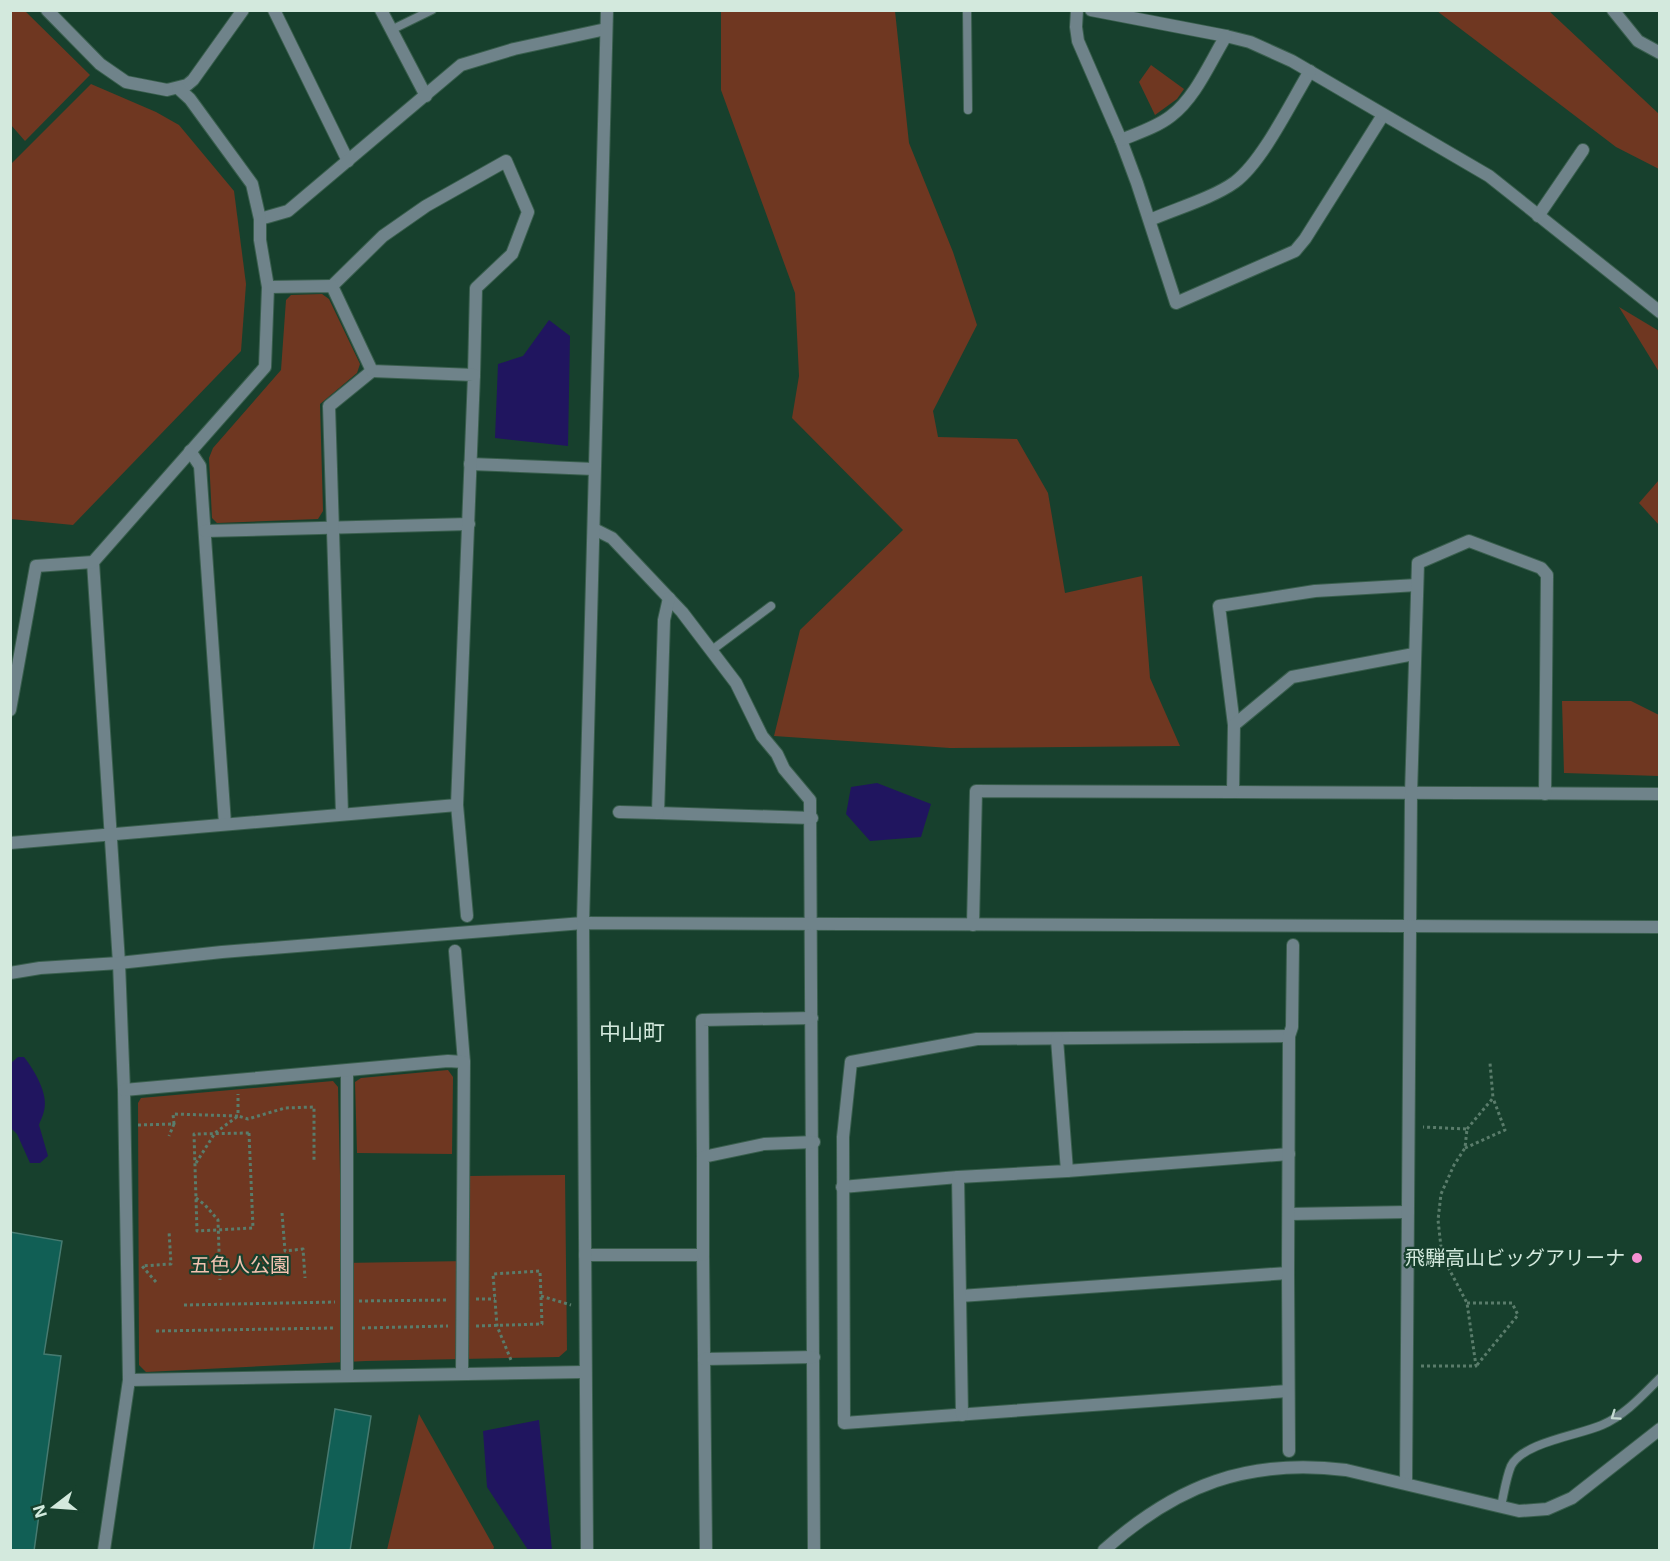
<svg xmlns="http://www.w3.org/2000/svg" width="1670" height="1561" font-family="Inter,'Noto Sans JP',sans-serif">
  <rect width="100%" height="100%" fill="#17402d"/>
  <g fill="#6f3721">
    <polygon points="11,10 25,11 90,75 25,141 11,125"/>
    <polygon points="721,11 895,11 909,143 953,252 977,325 933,411 938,437 1017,439 1048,493 1065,593 1142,576 1150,678 1180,746 950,748 774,736 800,630 903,530 792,418 799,376 795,293 721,90"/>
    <polygon points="1437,11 1549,11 1659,114 1659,169 1616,147"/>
    <polygon points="1151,65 1184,89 1177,99 1155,115 1139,82"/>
    <polygon points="91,84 156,112 179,125 234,191 246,284 241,351 73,525 11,519 11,164"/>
    <polygon points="322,294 329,299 360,364 357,373 320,404 323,511 318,519 217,523 212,518 209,458 213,448 281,370 286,300 291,295"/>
    <polygon points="1619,307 1659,331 1659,372"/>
    <polygon points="1659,480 1660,525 1659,525 1639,503"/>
    <polygon points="1562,701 1631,701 1659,715 1659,776 1564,773"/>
    <polygon points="448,1070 453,1077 452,1154 357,1153 355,1082 361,1078"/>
    <polygon points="333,1081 338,1087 342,1263 468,1261 469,1176 565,1175 567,1350 559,1357 366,1361 146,1372 139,1365 138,1103 141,1098"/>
    <polygon points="419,1414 494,1547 493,1550 387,1550"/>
  </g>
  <g fill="#20155f">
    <polygon points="549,320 570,336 568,446 495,438 498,364 523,356"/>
    <polygon points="877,783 931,804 921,837 870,841 846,814 851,787"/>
    <path d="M 18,1057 L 24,1057 C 34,1070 49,1094 44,1111 C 43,1116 40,1121 39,1125 L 48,1156 L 40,1163 L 30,1163 L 17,1134 L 11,1128 L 11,1063 Z"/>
    <polygon points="539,1420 552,1550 528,1550 487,1487 483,1431"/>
  </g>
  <g fill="#115f55" stroke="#467a70" stroke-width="1.5">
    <polygon points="10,1232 62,1241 44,1354 61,1356 34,1551 10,1551"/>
    <polygon points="335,1409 371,1416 350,1551 313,1551"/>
  </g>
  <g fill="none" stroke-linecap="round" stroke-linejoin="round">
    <defs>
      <g id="service">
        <polyline points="967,10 968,110"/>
        <polyline points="391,30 432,10"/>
        <polyline points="712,650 771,606"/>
        <path d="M 1501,1506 C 1504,1493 1506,1478 1511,1466 C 1523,1442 1580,1435 1602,1425 C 1624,1416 1643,1395 1660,1378"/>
      </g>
      <g id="minor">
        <polyline points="47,10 100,64 126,82 167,90 187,85 193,80 243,10"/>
        <polyline points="274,10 348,161"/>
        <polyline points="381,10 426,96"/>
        <polyline points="1077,10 1076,27 1078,41 1121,140 1137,183 1176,303 1295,251 1305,239 1383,115"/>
        <polyline points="1091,10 1226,36 1250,42 1292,61 1489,176 1660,312"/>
        <polyline points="1613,10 1638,41 1660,53"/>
        <path d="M 1121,140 C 1138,133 1157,127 1171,116 C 1196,97 1210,62 1226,36"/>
        <polyline points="1538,216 1583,150"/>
        <polyline points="260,219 288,211 461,65 514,49 606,29"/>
        <path d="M 1150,220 C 1175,209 1213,198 1235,182 C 1263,161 1291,102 1310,71"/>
        <polyline points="332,286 383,236 426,206 506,161 528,212 512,254 476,288 474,375"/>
        <polyline points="190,451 200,466 225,824"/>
        <polyline points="470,464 594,469"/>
        <polyline points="594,529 612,538 682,612 736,683 762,736 777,754 784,769 810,800 814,1550"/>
        <polyline points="205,531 469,524"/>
        <polyline points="93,562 119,963 124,1090 129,1380 104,1550"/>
        <polyline points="669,598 664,620 658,813 812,818"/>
        <polyline points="10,710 36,566 93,562 265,367 268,287 260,240 260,219 252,184 190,99 178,88"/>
        <polyline points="1234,725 1219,606 1315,591 1417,585"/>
        <polyline points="1233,792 1660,794"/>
        <polyline points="457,805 467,916"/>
        <polyline points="619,812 658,813"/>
        <polyline points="342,814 329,406 372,371"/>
        <polyline points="10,843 457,805 474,375 372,371 332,286 268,287"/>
        <polyline points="973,925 976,791 1233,792 1234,725 1292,677 1414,654"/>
        <polyline points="455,951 464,1062"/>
        <polyline points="347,1071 347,1376"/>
        <polyline points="124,1090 448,1061 464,1062 462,1374"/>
        <polyline points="703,1157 702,1020 812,1018"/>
        <polyline points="1067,1171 1289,1154"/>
        <polyline points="842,1187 958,1177"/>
        <polyline points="1289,1214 1408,1212"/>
        <polyline points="585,1255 703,1255 706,1550"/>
        <polyline points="703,1255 703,1157 764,1144 814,1142"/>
        <polyline points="960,1296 1288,1273"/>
        <polyline points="704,1359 814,1357"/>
        <polyline points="129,1380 584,1372"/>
        <polyline points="1288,1391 844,1423 843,1137 851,1062 977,1039 1289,1036"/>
        <polyline points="962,1415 958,1177 1067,1171 1057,1039"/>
        <polyline points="1289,1451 1288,1273 1289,1036 1292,1027 1293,945"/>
        <polyline points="1406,1483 1411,794 1418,563 1469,541 1541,568 1547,575 1545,794"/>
      </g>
      <g id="tertiary">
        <polyline points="10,973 40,968 119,963 222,952 583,923 1660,927"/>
        <polyline points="587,1550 583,923 607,10"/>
        <path d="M 1104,1550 C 1177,1485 1248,1458 1346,1470 L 1519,1511 L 1547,1509 L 1572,1498 L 1660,1429"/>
      </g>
    </defs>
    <use href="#service" stroke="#395e4d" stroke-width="10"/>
    <use href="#minor" stroke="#395e4d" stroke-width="14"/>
    <use href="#tertiary" stroke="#395e4d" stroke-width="14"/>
    <g stroke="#5a7c6b" stroke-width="3" stroke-dasharray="3 3" stroke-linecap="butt">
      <polyline points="174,1124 173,1114 238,1116 238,1094"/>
      <polyline points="138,1125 174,1124 169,1136"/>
      <polyline points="1467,1129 1493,1098 1490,1063"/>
      <polygon points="249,1133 253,1228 197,1231 194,1134"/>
      <polyline points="1465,1148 1505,1130 1493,1098"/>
      <polyline points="196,1163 215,1133 238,1116 248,1119 285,1108 314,1107 314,1161"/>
      <polyline points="196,1198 205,1205 218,1220 220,1280"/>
      <polyline points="282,1213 285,1251 303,1249 305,1278"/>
      <polyline points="156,1282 142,1266 171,1264 169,1231"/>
      <polyline points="541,1296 571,1305"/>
      <polyline points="476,1299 495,1299"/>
      <polyline points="359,1301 449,1300"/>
      <polyline points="1467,1303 1512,1303 1518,1315 1477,1365"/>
      <polyline points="184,1305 335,1302"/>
      <polyline points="476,1326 542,1324 540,1271 493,1274 497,1326 511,1360"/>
      <polyline points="362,1328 448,1326"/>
      <polyline points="156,1331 334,1328"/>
      <polyline points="1421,1366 1476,1366 1467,1303 1447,1265 1441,1247 1438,1220 1441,1194 1454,1165 1465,1148 1467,1129 1423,1127"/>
    </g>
    <use href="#service" stroke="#6f838a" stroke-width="8"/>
    <use href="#minor" stroke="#6f838a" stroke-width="12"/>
    <use href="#tertiary" stroke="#6f838a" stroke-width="12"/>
  </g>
  <defs><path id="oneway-chevron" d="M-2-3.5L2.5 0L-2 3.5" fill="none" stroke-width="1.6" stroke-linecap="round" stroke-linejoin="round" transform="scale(1.5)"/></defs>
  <use stroke="#c4dad1" href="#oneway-chevron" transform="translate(1615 1416) rotate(145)"/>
  <circle fill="#f591d2" stroke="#17402d" stroke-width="2" cx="1637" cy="1258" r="6"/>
  <g text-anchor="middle" stroke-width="4.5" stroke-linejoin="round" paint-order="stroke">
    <g font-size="20" fill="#d3e9dd" stroke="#17402d" text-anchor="end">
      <text x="1625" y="1265">飛騨高山ビッグアリーナ</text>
    </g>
    <g font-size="20" fill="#f3c2b0" stroke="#17402d">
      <text x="240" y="1272">五色人公園</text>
    </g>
    <g font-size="22" fill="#d3e9dd" stroke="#17402d">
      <text x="632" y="1040">中山町</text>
    </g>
  </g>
  <rect width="1670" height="1561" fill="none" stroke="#d3e9dd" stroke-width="24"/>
  <g transform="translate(54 1507) rotate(253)" stroke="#17402d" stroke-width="4.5" paint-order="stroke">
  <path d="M0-4.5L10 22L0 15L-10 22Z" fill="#d3e9dd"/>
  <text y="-9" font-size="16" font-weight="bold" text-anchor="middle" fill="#d3e9dd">N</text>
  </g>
</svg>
